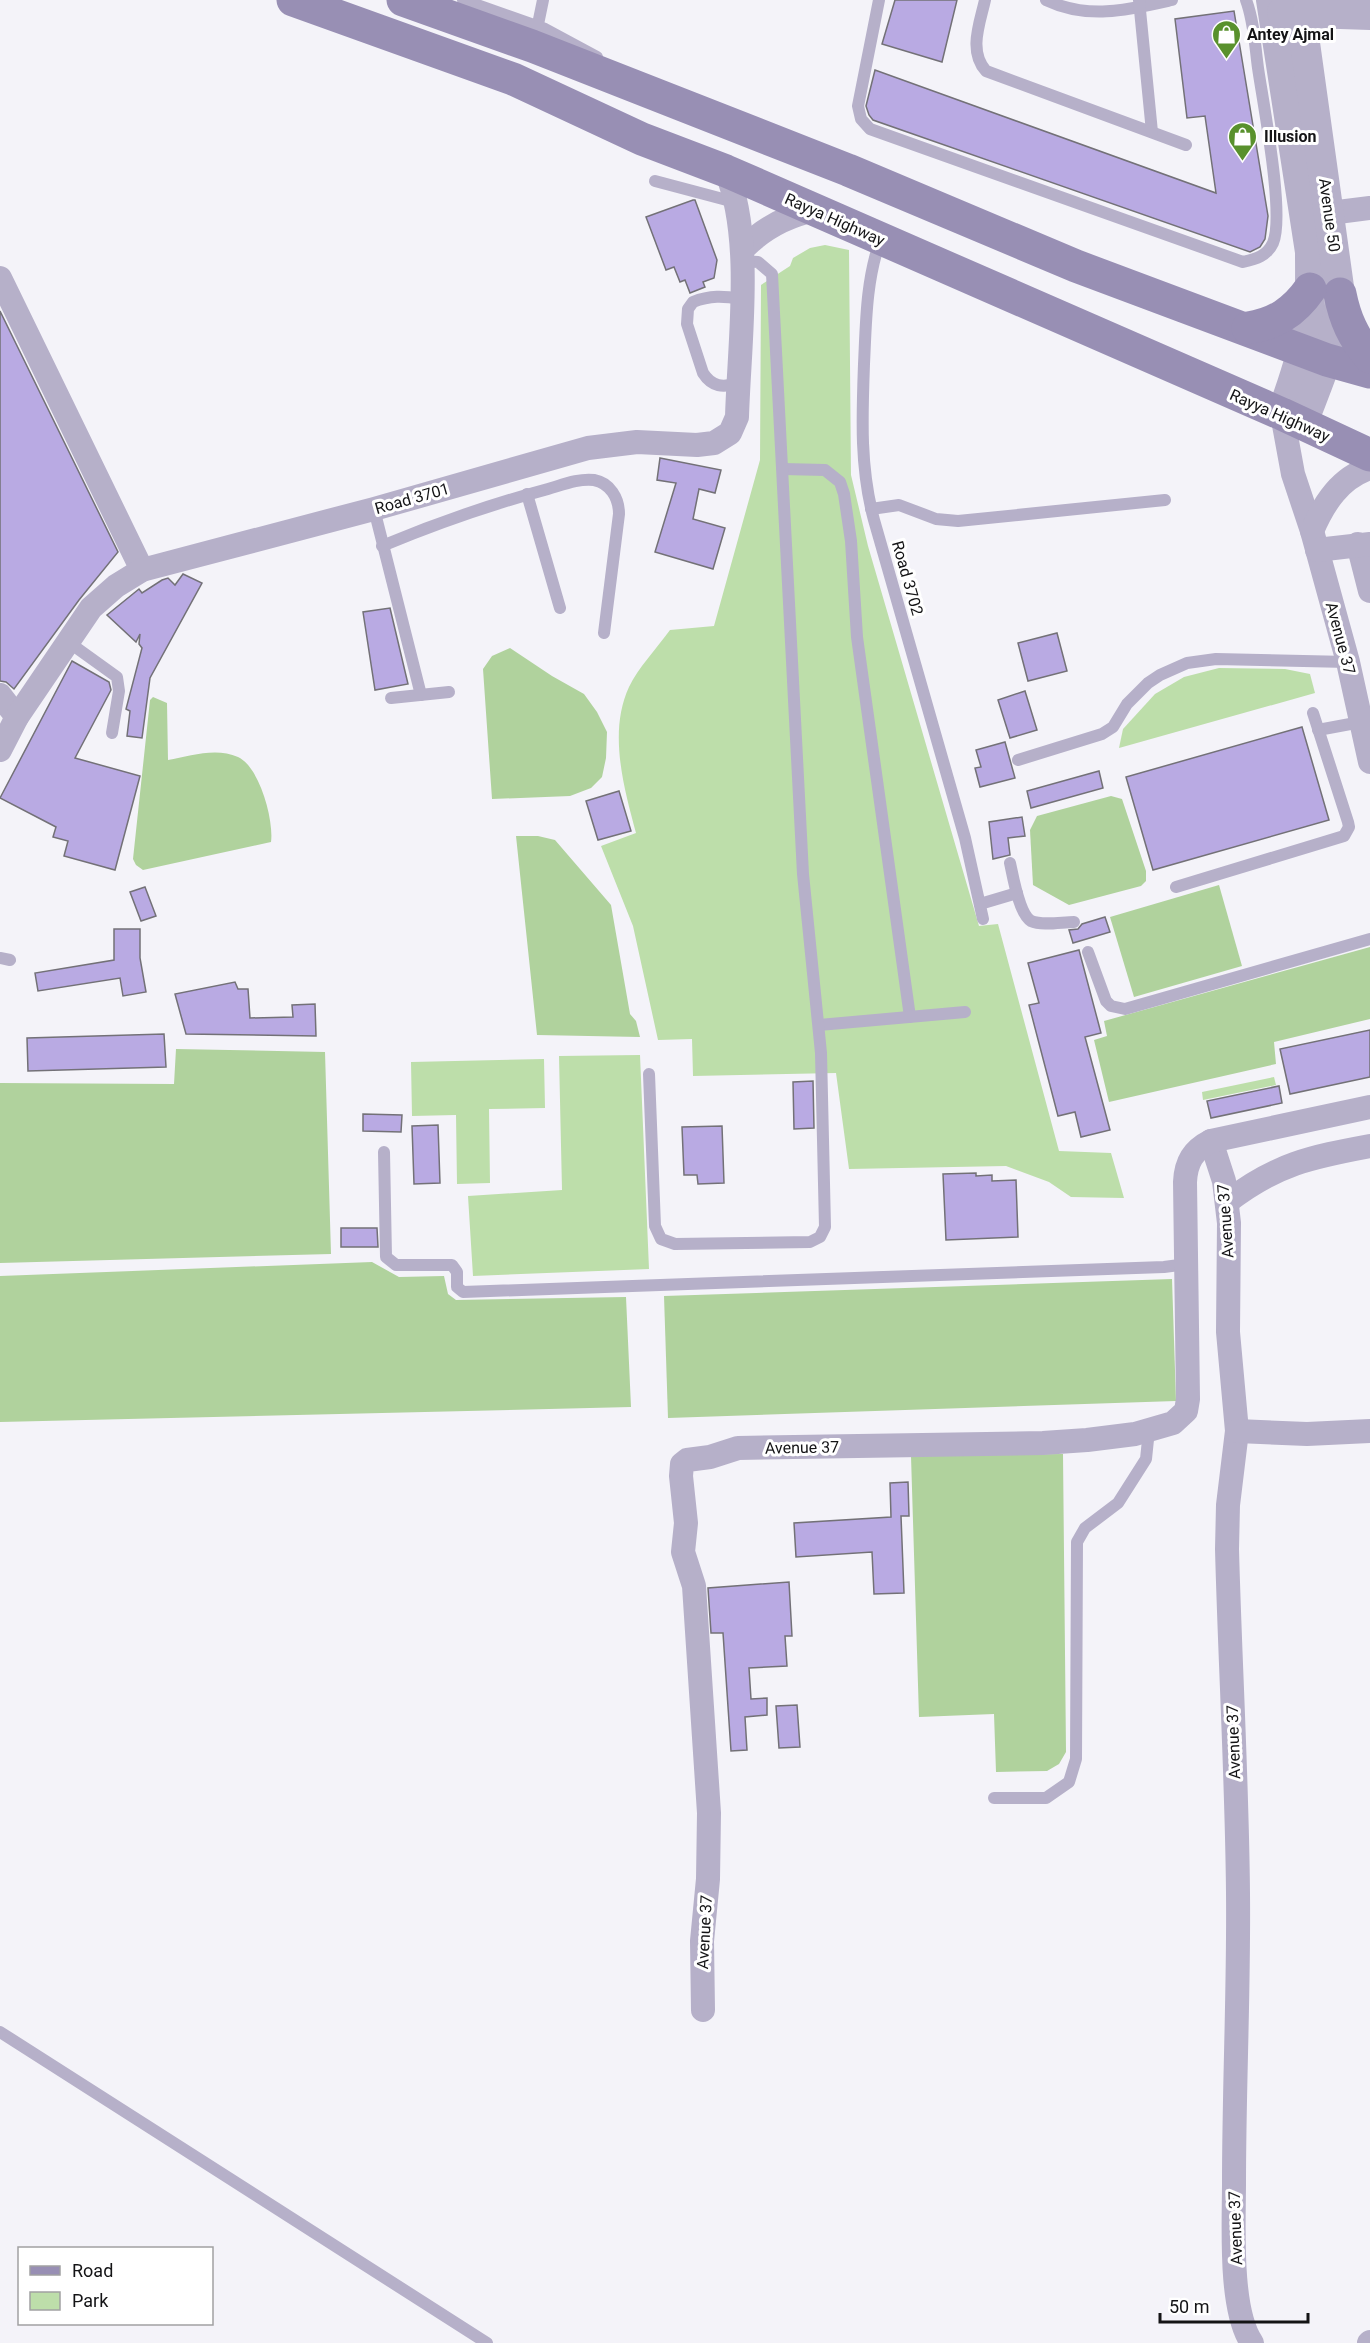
<svg xmlns="http://www.w3.org/2000/svg" width="1370" height="2343" font-family="Roboto,sans-serif">
  <rect width="100%" height="100%" fill="#f4f3f9"/>
  <g fill="#bddeaa">
    <path d="M 825,245 L 849,250 L 851,475 L 868,546 L 979,926 L 998,924 L 1059,1151 L 1111,1153 L 1124,1198 L 1071,1197 L 1049,1182 L 1006,1166 L 849,1169 L 836,1073 L 693,1076 L 692,1039 L 658,1040 L 633,926 L 601,846 L 636,833 C 624,788 608,732 629,687 C 638,668 657,648 670,630 L 714,626 L 760,460 L 761,285 L 790,266 L 793,258 L 810,248 Z"/>
    <polygon points="1219,668 1285,669 1310,674 1315,693 1119,748 1123,729 1155,694 1184,677"/>
    <polygon points="640,1055 649,1269 473,1276 468,1196 562,1190 559,1056"/>
    <polygon points="544,1059 545,1108 489,1109 490,1183 457,1184 456,1115 412,1116 411,1062"/>
    <polygon points="1274,1077 1276,1085 1203,1100 1202,1092"/>
  </g>
  <g fill="#b0d29d">
    <polygon points="510,648 552,676 584,694 597,712 607,732 606,758 602,777 591,788 570,796 492,799 483,669 492,656"/>
    <path d="M 153,697 L 167,703 L 168,760 C 190,756 216,747 238,757 C 260,767 274,821 271,842 L 143,870 L 136,865 L 133,859 L 150,700 Z"/>
    <polygon points="1111,796 1122,799 1146,871 1146,881 1141,886 1069,905 1033,885 1030,830 1037,816"/>
    <polygon points="516,836 538,836 555,840 611,905 630,1014 636,1021 640,1037 537,1035"/>
    <polygon points="1219,885 1242,966 1134,997 1110,917"/>
    <polygon points="1370,947 1370,1019 1274,1042 1276,1064 1109,1102 1094,1040 1107,1036 1104,1021"/>
    <polygon points="176,1049 325,1052 331,1254 0,1263 0,1083 174,1084"/>
    <polygon points="372,1262 399,1277 444,1276 448,1294 456,1300 626,1297 631,1407 0,1422 0,1276"/>
    <polygon points="1172,1279 1176,1401 668,1418 664,1296"/>
    <polygon points="1063,1454 1066,1752 1059,1764 1047,1771 996,1772 994,1714 919,1717 911,1456"/>
  </g>
  <g fill="#b9aae3" stroke="#737177" stroke-width="1.5">
    <polygon points="895,0 957,0 942,62 882,44"/>
    <polygon points="1234,11 1268,216 1265,239 1260,247 1250,252 873,120 869,115 866,106 875,70 1216,193 1205,116 1187,118 1175,19"/>
    <polygon points="693,200 695,200 717,260 714,278 703,282 705,287 690,293 685,280 680,282 674,267 666,270 646,217"/>
    <polygon points="0,311 118,552 79,600 14,689 6,682 0,681"/>
    <polygon points="660,458 721,470 715,493 699,489 693,519 725,528 713,569 655,552 676,483 657,480"/>
    <polygon points="183,574 202,583 150,678 142,738 127,736 130,711 126,709 142,648 139,644 140,634 136,642 107,615 139,589 142,593 162,580 168,578 175,585"/>
    <polygon points="390,608 408,684 375,690 363,612"/>
    <polygon points="1057,633 1067,671 1028,681 1018,643"/>
    <polygon points="72,661 109,682 111,690 75,758 140,776 115,870 64,856 68,841 53,837 56,827 0,798"/>
    <polygon points="1025,691 1037,730 1010,738 998,700"/>
    <polygon points="1302,727 1329,820 1153,870 1126,777"/>
    <polygon points="1005,742 1015,778 980,787 975,768 981,767 976,750"/>
    <polygon points="1099,771 1103,788 1031,808 1027,791"/>
    <polygon points="619,791 631,831 598,840 586,801"/>
    <polygon points="1022,817 1025,836 1008,838 1010,855 993,859 989,822"/>
    <polygon points="145,887 156,916 141,921 130,892"/>
    <polygon points="1105,917 1110,932 1073,943 1069,930 1078,929 1082,924"/>
    <polygon points="114,929 140,929 140,958 146,992 123,996 120,978 38,991 35,973 114,960"/>
    <polygon points="1079,950 1101,1033 1085,1037 1110,1130 1081,1137 1075,1112 1058,1116 1029,1005 1039,1003 1028,963"/>
    <polygon points="235,982 238,989 248,989 250,1018 293,1017 292,1005 315,1004 316,1036 186,1034 175,994"/>
    <polygon points="1370,1030 1370,1077 1290,1094 1280,1049"/>
    <polygon points="164,1034 166,1067 28,1071 27,1038"/>
    <polygon points="813,1081 814,1128 794,1129 793,1082"/>
    <polygon points="1279,1086 1282,1103 1211,1118 1207,1101"/>
    <polygon points="363,1114 402,1115 401,1132 363,1131"/>
    <polygon points="438,1125 440,1183 414,1184 412,1126"/>
    <polygon points="722,1126 724,1183 698,1184 697,1175 684,1175 682,1127"/>
    <polygon points="976,1173 976,1176 992,1175 992,1181 1016,1180 1018,1237 946,1240 943,1174"/>
    <polygon points="341,1228 377,1228 378,1247 341,1247"/>
    <polygon points="908,1482 909,1516 901,1516 904,1593 874,1594 872,1552 796,1557 794,1523 891,1517 890,1483"/>
    <polygon points="789,1582 792,1636 785,1636 787,1666 749,1668 751,1699 767,1698 767,1715 745,1717 747,1750 731,1751 723,1633 711,1633 708,1588"/>
    <polygon points="797,1705 800,1747 779,1748 776,1706"/>
  </g>
  <g fill="none" stroke-linecap="round" stroke-linejoin="round">
    <g stroke="#b6b0c9" stroke-width="12">
      <polyline points="463,0 545,29 597,57"/>
      <path d="M 879,0 L 858,106 L 861,119 L 870,129 L 1243,262 C 1256,259 1267,256 1273,243 C 1285,215 1263,103 1258,68 C 1255,46 1254,21 1246,0"/>
      <path d="M 985,0 C 980,23 968,51 986,71 L 1186,145"/>
      <path d="M 1046,0 C 1088,20 1128,10 1172,0"/>
      <polyline points="1139,0 1152,132"/>
      <polyline points="536,34 543,0"/>
      <polyline points="655,181 738,203"/>
      <path d="M 880,241 C 866,281 866,323 864,364 C 862,418 860,468 874,520 L 965,838 L 983,919"/>
      <path d="M 738,383 C 723,388 712,387 703,373 L 687,324 L 688,309 L 693,302 C 710,295 724,296 741,299"/>
      <polyline points="783,469 825,470 840,482 844,494 851,541 857,637 910,1017"/>
      <polyline points="527,494 560,608"/>
      <polyline points="374,509 421,695"/>
      <polyline points="871,509 899,505 936,519 958,521 1165,500"/>
      <path d="M 382,546 C 437,523 492,504 548,489 C 562,485 579,478 594,480 C 610,483 619,498 619,514 L 604,633"/>
      <polyline points="67,641 117,677 119,691 112,733"/>
      <polyline points="391,698 449,692"/>
      <polyline points="1318,730 1361,722"/>
      <polyline points="1018,760 1102,734 1113,727 1127,704 1148,683 1160,675 1187,663 1216,659 1348,662"/>
      <path d="M 1010,863 C 1013,876 1019,914 1031,921 C 1042,926 1062,922 1074,922"/>
      <polyline points="1176,887 1344,836 1349,827 1348,822 1313,713"/>
      <polyline points="980,904 1017,893"/>
      <polyline points="1088,952 1106,1001 1111,1006 1125,1009 1370,939"/>
      <polyline points="0,958 10,960"/>
      <polyline points="819,1025 965,1012"/>
      <polyline points="649,1074 655,1226 661,1239 675,1244 810,1242 820,1237 825,1227 821,1053 803,874 772,274 758,262 742,261"/>
      <polyline points="384,1152 386,1257 396,1265 452,1265 457,1272 457,1287 463,1292 1164,1267 1187,1264"/>
      <polyline points="994,1798 1046,1798 1069,1782 1076,1759 1077,1542 1085,1528 1118,1503 1146,1459 1149,1430"/>
      <polyline points="0,2032 487,2343"/>
    </g>
    <g stroke="#b6b0c9" stroke-width="24">
      <polyline points="1330,213 1370,208"/>
      <path d="M 742,250 C 762,229 786,216 815,210"/>
      <polyline points="0,278 142,570"/>
      <polyline points="1282,414 1293,474 1312,531 1348,662 1370,762"/>
      <path d="M 1312,531 C 1324,503 1340,478 1370,468"/>
      <polyline points="1358,544 1370,591"/>
      <polyline points="1317,550 1370,544"/>
      <polyline points="0,695 17,717"/>
      <path d="M 0,750 L 17,717 L 91,608 L 116,586 L 142,570 L 374,509 L 588,448 L 637,442 L 697,445 L 714,443 L 730,433 L 737,417 C 739,344 754,238 726,171"/>
      <path d="M 1211,1141 L 1224,1181 L 1229,1223 L 1228,1332 L 1237,1431 L 1228,1505 L 1227,1549 C 1230,1663 1237,1778 1238,1893 C 1239,1990 1234,2086 1234,2183 C 1234,2224 1229,2310 1252,2343"/>
      <path d="M 1227,1202 C 1276,1164 1311,1157 1370,1146"/>
      <polyline points="1237,1431 1307,1434 1370,1431"/>
      <path d="M 703,2010 L 702,1941 L 708,1879 L 709,1813 L 694,1586 L 683,1552 L 686,1523 L 681,1476 L 682,1464 L 687,1460 L 710,1457 L 738,1448 L 1043,1443 L 1087,1440 L 1135,1434 L 1173,1423 L 1186,1411 L 1188,1399 L 1185,1182 C 1186,1162 1193,1150 1211,1141 L 1370,1107"/>
      <polyline points="1369,2343 1370,2342"/>
    </g>
    <g stroke="#b6b0c9" stroke-width="30">
      <path d="M 1271,0 L 1310,252 C 1310,278 1311,303 1307,328 C 1302,358 1291,386 1282,414"/>
      <path d="M 1299,0 L 1340,294 C 1338,340 1318,382 1302,425"/>
      <polyline points="1282,12 1370,15"/>
    </g>
    <g stroke="#988fb4" stroke-width="33">
      <polyline points="293,0 513,79 642,139 726,171 1282,414 1370,455"/>
      <polyline points="403,0 532,46 848,170 1076,266 1327,360 1370,372"/>
      <path d="M 1340,294 C 1345,319 1353,337 1370,357"/>
      <path d="M 1248,328 C 1275,324 1294,312 1310,289"/>
    </g>
  </g>
  <defs>
    <symbol id="shop-pin" viewBox="-11 -11 22 30"><path d="M0 17L-7.5 6A9.5 9.5 0 1 1 7.5 6Z" fill="#59912d" stroke="#fff"/><path d="M-5-2.5h2.3a2.7 3.5 0 0 1 5.4 0H5L5.5 6h-11ZM-1.5-2.5h3a1.5 2.3 0 0 0-3 0Z" fill="#fff"/></symbol>
  </defs>
  <g fill-rule="evenodd">
    <use href="#shop-pin" x="1210" y="18" width="33" height="45"/>
    <use href="#shop-pin" x="1226" y="120" width="33" height="45"/>
  </g>
  <g text-anchor="middle" stroke-width="6" stroke-linejoin="round" paint-order="stroke">
    <g font-size="16" font-weight="bold" fill="#141416" stroke="#fff" text-anchor="start">
      <text x="1247" y="40">Antey Ajmal</text>
      <text x="1264" y="142">Illusion</text>
    </g>
    <g font-size="16" fill="#141416" stroke="#fff">
      <text transform="translate(1330 215) rotate(82)" y="6">Avenue 50</text>
      <text transform="translate(835 219) rotate(24)" y="6">Rayya Highway</text>
      <text transform="translate(1280 415) rotate(24)" y="6">Rayya Highway</text>
      <text transform="translate(412 498) rotate(-16)" y="6">Road 3701</text>
      <text transform="translate(908 578) rotate(74)" y="6">Road 3702</text>
      <text transform="translate(1341 638) rotate(75)" y="6">Avenue 37</text>
      <text transform="translate(1225 1221) rotate(-94)" y="6">Avenue 37</text>
      <text transform="translate(802 1447) rotate(-1)" y="6">Avenue 37</text>
      <text transform="translate(1233 1742) rotate(-92)" y="6">Avenue 37</text>
      <text transform="translate(704 1932) rotate(-87)" y="6">Avenue 37</text>
      <text transform="translate(1235 2228) rotate(-92)" y="6">Avenue 37</text>
    </g>
  </g>
  <rect x="18" y="2247" width="195" height="78" fill="#ffffff" stroke="#a1a1a2" stroke-width="1.5"/>
  <rect x="30" y="2266" width="30" height="9" fill="#988fb4" stroke="#a1a1a2" stroke-width="1.5"/>
  <text x="72" y="2277" font-size="18" fill="#141416">Road</text>
  <rect x="30" y="2292" width="30" height="18" fill="#bddeaa" stroke="#a1a1a2" stroke-width="1.5"/>
  <text x="72" y="2307" font-size="18" fill="#141416">Park</text>
  <path d="M1160 2313v9h148v-9" fill="none" stroke="#141416" stroke-width="3"/>
  <text x="1169" y="2313" font-size="18" fill="#141416" stroke="#ffffff" stroke-width="4.5" paint-order="stroke">50 m</text>
</svg>
